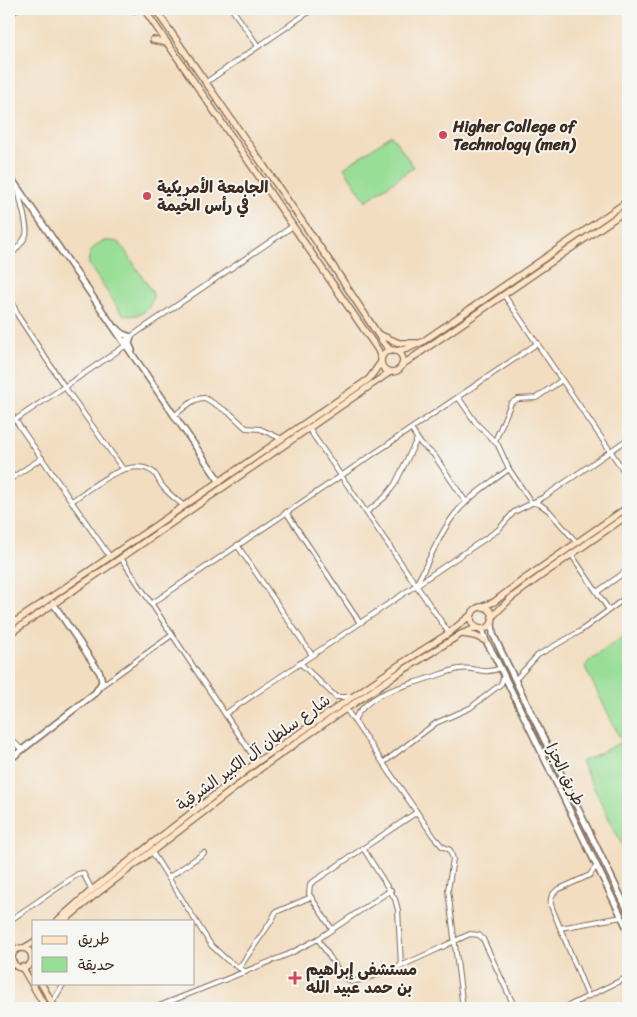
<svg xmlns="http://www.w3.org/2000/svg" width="637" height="1017" font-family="Sriracha,'Playpen Sans Arabic',sans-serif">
  <rect width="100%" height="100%" fill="#f6f6f2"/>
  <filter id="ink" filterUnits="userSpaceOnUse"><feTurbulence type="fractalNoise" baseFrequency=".02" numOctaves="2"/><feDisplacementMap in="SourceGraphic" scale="10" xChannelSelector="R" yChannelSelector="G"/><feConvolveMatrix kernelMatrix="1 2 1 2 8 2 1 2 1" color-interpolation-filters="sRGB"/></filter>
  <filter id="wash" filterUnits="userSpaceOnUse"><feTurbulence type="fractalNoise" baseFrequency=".0096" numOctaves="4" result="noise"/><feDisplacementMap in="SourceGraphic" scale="20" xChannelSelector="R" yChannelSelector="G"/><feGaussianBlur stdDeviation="1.12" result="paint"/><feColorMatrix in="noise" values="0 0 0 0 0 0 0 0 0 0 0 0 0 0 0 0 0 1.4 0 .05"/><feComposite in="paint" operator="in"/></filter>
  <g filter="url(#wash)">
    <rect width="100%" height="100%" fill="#f2ddc0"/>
    <g fill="#99de97" stroke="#6a845a">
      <polygon points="391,135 414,167 366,201 344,168"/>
      <path d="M 104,241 L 113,241 L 120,243 L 153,293 C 154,310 137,320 122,314 L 89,265 C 87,254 93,245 104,241 Z"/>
      <polygon points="628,633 628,857 581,762 622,742 585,667 590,660"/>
    </g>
  </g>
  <g filter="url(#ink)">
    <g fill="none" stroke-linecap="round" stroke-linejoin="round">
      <defs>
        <g id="minor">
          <polyline points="232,9 258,46"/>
          <polyline points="205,83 313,9"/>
          <path d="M 9,257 C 15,251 23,243 26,235 C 29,227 19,199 18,188"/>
          <polyline points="9,294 18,316 64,386 123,469"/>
          <polyline points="504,295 628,477"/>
          <polyline points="123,342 293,226"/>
          <polyline points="458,397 476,423 498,445 509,469 531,502 541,505 549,511 577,543"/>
          <polyline points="9,411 110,557"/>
          <path d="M 174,416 C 183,409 194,397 205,398 L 231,414 L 246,428 L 260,429 L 282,439"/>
          <polyline points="15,420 125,346"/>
          <polyline points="309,429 449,633"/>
          <polyline points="411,429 421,444 434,455 466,502"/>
          <polyline points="495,441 511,403 518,399 536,398 562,380"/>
          <polyline points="9,480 42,458"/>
          <path d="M 72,501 C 91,488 129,455 153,472 C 158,476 159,483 164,488 C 170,495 177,500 184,506"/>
          <polyline points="286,512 360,623"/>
          <polyline points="367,512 385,497 395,484 417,439"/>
          <polyline points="237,545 312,655"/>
          <polyline points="571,554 609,610"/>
          <polyline points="121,558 257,762"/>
          <path d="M 417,583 C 429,561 440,532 455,514 C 470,496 490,483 509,469"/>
          <polyline points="597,592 628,570"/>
          <polyline points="151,604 538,343"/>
          <polyline points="9,612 15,622"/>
          <polyline points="300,663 336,697 350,697"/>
          <polyline points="515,680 538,655 579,632 628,596"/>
          <polyline points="101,686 172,635"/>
          <polyline points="346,709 434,837 442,846 450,850 453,859 448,890 463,1008"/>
          <polyline points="225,714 498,530 514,512 544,497 628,439"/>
          <path d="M 354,720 C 368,693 399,688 426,679 C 437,676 448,671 459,669 C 476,666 481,676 501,668"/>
          <polyline points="9,737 22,750"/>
          <polyline points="383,763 436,723 470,708 501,684 504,675"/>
          <polyline points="363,848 395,899 398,910 401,965"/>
          <polyline points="152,852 211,945 227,960 246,972"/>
          <polyline points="168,878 204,853"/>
          <polyline points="9,921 78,874 83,873 92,890"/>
          <polyline points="560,928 622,917"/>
          <polyline points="332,929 309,894 310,884 417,812"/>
          <path d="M 318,939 L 342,976 L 352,982 C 393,973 432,951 470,934 L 479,935 L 483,939 L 515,1008"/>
          <polyline points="239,968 270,923 276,912 311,897"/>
          <path d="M 588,996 L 552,908 C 549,901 551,895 557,890 L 590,875 L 597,865"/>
          <polyline points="52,1003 64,983"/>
          <polyline points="573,1004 581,1008"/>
          <polyline points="154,1008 289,954 318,939 391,890"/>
          <polyline points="564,1008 628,977"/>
        </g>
        <g id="tertiary">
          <polyline points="9,14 16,9"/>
          <polyline points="9,175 220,482"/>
          <polyline points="117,328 123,334 131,337 129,344 132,350"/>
          <polyline points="492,622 493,634 501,651 628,911"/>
          <polyline points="482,629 486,641 495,657 628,930"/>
          <polyline points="9,760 95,693 102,682 100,673 53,603"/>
          <polyline points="9,941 15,950"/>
        </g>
        <g id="secondary">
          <polyline points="144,9 378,350 381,358"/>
          <polyline points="155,9 331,263 383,342 391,351"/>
          <polyline points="134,10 134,9"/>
          <polyline points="153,40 167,43"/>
          <polyline points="378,334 399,343 417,343"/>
          <circle cx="392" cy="361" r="11"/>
          <polyline points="395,351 407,349 422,342 628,201"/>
          <polyline points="402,365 628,209"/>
          <polyline points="481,607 494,602 523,580 628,507"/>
          <circle cx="482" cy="618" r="11"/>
          <polyline points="492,617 511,598 542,575 628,515"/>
          <polyline points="9,626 369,379 381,362"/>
          <polyline points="9,634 121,558 390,372"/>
          <polyline points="463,634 475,636 486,641"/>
          <polyline points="57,921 92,890 257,762 399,665 449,633 472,614"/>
          <polyline points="64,921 95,895 261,768 312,732 394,676 461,634 474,629 482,629"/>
          <polyline points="24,948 34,942"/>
          <circle cx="22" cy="958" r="10"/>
          <polyline points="22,967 46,1008"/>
          <polyline points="41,983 55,1008"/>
        </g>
      </defs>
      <use href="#minor" stroke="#7b6957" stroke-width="6"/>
      <use href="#tertiary" stroke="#7b6957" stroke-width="8"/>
      <use href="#secondary" stroke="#7b6957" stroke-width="8"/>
      <use href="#minor" stroke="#fff" stroke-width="4"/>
      <use href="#tertiary" stroke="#fff" stroke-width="5"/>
      <use href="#secondary" stroke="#ffe4c6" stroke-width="5.5"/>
    </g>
  </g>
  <g fill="#d1495b" stroke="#f6f6f2" stroke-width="2">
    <circle cx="443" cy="135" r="5"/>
    <circle cx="147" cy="196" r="5"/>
    <path d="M292.5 970.5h5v5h5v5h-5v5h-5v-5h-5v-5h5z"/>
  </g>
  <g text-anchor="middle" stroke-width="4" stroke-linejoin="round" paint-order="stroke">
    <g font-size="16" font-weight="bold" fill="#3b2a1e" stroke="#f6f6f2" text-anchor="start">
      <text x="453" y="132">Higher College of<tspan x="453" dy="18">Technology (men)</tspan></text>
      <text x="157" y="193">الجامعة الأمريكية<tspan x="157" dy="18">في رأس الخيمة</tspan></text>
      <text x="306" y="975">مستشفى إبراهيم<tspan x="306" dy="18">بن حمد عبيد الله</tspan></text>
    </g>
    <g font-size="16" fill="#3b2a1e" stroke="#f6f6f2">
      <text transform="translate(253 752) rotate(-36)" y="6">شارع سلطان آل الكبير الشرقية</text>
      <text transform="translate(566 774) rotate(64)" y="6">طريق الجزا</text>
    </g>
  </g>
  <rect width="637" height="1017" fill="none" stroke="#f6f6f2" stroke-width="30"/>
  <rect x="32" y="920" width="162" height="65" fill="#f6f6f2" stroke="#aba49d"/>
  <rect x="42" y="936" width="25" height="8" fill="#ffe4c6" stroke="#aba49d"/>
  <text x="78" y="944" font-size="15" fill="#3b2a1e">طريق</text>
  <rect x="42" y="957" width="25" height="15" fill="#99de97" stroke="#aba49d"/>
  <text x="78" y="970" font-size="15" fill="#3b2a1e">حديقة</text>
</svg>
